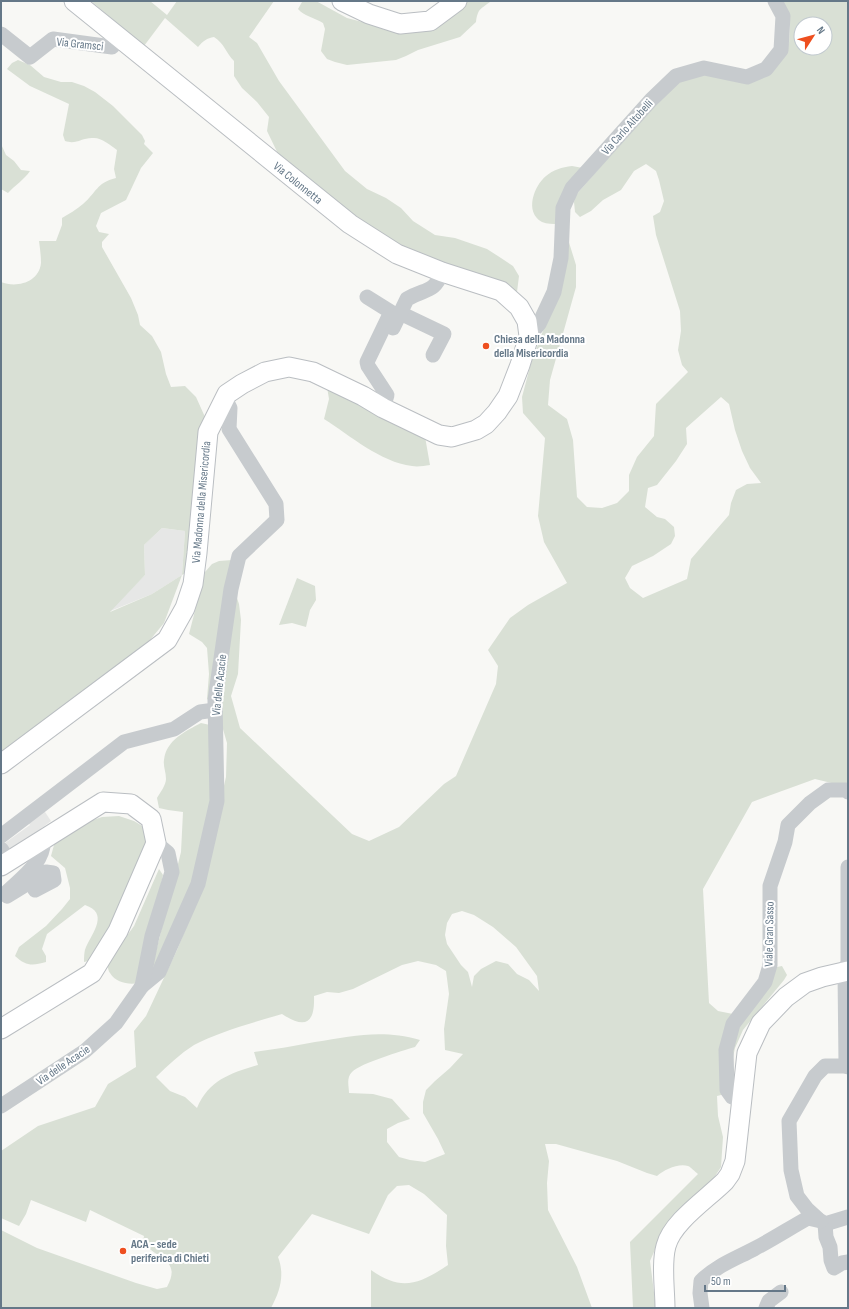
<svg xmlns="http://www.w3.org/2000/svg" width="849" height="1309" font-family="'Sofia Sans Condensed',sans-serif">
  <rect width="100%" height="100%" fill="#f8f8f5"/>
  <g fill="#e6e7e6">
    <polygon points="162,528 185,531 182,575 152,594 108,612 145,575 144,545"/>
    <polygon points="43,809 51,821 11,851 5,843 30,825 27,821"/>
  </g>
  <g fill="#d9e0d5" fill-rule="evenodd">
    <path d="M 91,1 L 150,1 L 167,15 L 177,1 L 274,1 L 249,37 L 257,43 L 279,81 L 345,171 L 367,189 L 386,198 L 401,208 L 413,221 L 435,235 L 455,238 L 487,249 L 501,258 L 513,266 L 519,276 L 517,292 L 505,289 L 398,247 L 350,216 L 282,162 L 267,131 L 269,117 L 257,102 L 242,88 L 234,76 L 234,61 C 226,53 224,43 214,37 C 207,38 203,41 198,47 L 165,18 L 144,46 Z"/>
    <path d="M 305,1 L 316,1 L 347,18 L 397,31 L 463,1 L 491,1 C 482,9 478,7 476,22 L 460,37 L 418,50 L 406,56 L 396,60 L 347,65 L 335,62 L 327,59 L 321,51 L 325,29 L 323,23 C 315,18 304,16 298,9 L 302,2 Z"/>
    <path d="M 780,1 L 848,1 L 848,787 L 815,779 L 752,802 L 703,889 L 709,1003 L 718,1011 L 733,1014 L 777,967 L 782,966 L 787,975 L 784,980 L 743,1030 L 735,1048 L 725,1094 L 717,1096 L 718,1116 L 723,1137 L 721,1167 L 708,1187 L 664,1229 L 650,1261 L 656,1308 L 633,1308 L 630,1242 L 698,1174 C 695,1172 691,1167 688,1166 C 678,1163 664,1170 657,1176 L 647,1173 L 617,1161 L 556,1144 L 545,1144 L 549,1161 L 547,1183 L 548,1210 L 577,1267 L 592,1308 L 371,1308 L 371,1270 C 402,1292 419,1284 448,1265 L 446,1246 L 447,1215 L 424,1194 L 409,1185 L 397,1186 L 388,1195 L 369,1234 L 312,1214 L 278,1257 C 285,1275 280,1291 271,1308 L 1,1308 L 1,1230 L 37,1248 L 136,1283 L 157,1289 L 167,1287 C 182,1259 157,1260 143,1242 L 144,1236 L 90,1210 L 86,1222 L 31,1200 L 26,1214 L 19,1226 L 1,1218 L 1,1151 L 38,1126 L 95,1107 L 108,1084 L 136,1067 L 134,1031 L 146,1016 L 177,950 L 197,901 L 226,777 L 227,743 L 216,705 L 207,699 L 209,674 L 207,648 L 202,642 L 189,634 L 205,572 L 212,564 L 219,561 L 232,560 L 235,592 L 239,604 L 241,620 L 238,674 L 231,696 L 240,728 L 352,834 L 369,841 L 399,827 L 444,784 L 456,776 L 496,684 L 498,666 L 488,650 L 510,618 L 528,605 L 567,583 L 544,542 L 538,516 L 545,438 L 523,413 L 522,397 L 531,363 L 565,272 L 567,236 L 576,265 L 576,287 L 550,380 L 548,405 L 567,419 L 573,440 L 577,497 L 587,507 L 602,508 L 617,503 L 629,491 L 629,475 L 637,457 L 654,436 L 656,404 L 688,372 L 682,365 L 678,350 L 681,331 L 680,311 L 656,235 L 653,216 L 660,212 L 664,201 L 659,180 L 656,171 L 646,164 L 634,171 L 621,190 L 603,200 L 591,211 L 580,217 L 575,212 L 574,202 L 575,196 L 670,87 L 706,69 L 742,79 L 789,43 L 790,22 ZM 801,24 L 825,24 L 825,48 L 801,48 ZM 721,397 L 729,404 L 735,430 L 742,451 L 750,468 L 761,483 L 747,484 L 736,490 L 731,503 L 729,515 L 691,559 L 687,579 L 643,598 L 630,588 L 625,578 L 632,566 L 653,556 L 671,544 L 675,536 L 674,527 L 665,519 L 657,517 L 645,507 L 648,488 L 657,485 L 676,461 L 687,444 L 686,428 ZM 462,911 L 474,915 L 493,927 L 516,947 L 537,976 L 539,991 L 529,980 L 517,974 L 508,964 L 496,961 L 481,969 L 474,976 L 472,987 L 468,972 L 461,965 L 447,944 L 445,935 L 447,923 L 452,914 ZM 418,961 L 436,965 L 446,971 L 449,994 L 444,1029 L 445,1050 L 463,1054 L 450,1068 L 435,1081 L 426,1090 L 423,1102 L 423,1113 L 438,1139 L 445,1154 L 425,1162 L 410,1160 L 399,1157 L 387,1142 L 387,1129 L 398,1123 L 410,1119 L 392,1099 L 373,1094 L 349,1093 C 349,1086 346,1078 352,1072 C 361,1063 402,1051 415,1047 L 420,1040 C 382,1029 353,1036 315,1042 C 295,1046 275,1049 254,1052 L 258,1065 C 231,1073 209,1080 197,1108 L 185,1097 L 170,1091 L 156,1077 C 168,1065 180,1054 194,1045 C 218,1032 255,1022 282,1014 C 305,1029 315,1024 314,996 L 327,992 L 339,993 L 353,989 L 402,965 Z"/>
    <path d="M 18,60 L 30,65 L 44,77 L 61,82 L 72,82 L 84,86 L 95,92 L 113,106 L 142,135 L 145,141 L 144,144 L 153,153 L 141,168 L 126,200 L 101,213 L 96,226 L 99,232 L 109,234 L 102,242 L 102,247 L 131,298 L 138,315 L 140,325 L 152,336 L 161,352 L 166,374 L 171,387 L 185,386 L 196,397 L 205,417 L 189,571 L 182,575 L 164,623 L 150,640 L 123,662 L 82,691 L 1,755 L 1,282 C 16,288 39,283 41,263 C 41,256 40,248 39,241 L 56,241 L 62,225 L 62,218 C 69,214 77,209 83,204 C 97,192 96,183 116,178 L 114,169 L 117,150 C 110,145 102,138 94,138 C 82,137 77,145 65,141 L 63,135 L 69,104 L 30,86 L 7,69 L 12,63 ZM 162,528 L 185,531 L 182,575 L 152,594 L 110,612 L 145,575 L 144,545 Z"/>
    <path d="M 1,144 L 6,155 L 14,161 L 21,170 L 30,171 C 24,180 15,185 8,193 L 1,189 Z"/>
    <path d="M 572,166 L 583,168 L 558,224 C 553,224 547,224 542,222 C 524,212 534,186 546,176 C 553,170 562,167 572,166 Z"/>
    <path d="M 326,381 L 424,431 L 430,465 C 424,466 417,467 412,466 C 380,462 351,436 324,419 L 329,399 Z"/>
    <polygon points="297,578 315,586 316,600 310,610 306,627 292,623 279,625"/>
    <path d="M 201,723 L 210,725 L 213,791 L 197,870 L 175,932 L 151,971 L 181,852 L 183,812 L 168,810 L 159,808 L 157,798 C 160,793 166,785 166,779 C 166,772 163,766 164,760 C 166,740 186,731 201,723 Z"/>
    <path d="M 119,816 L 134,821 L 144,827 L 151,844 L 97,959 L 84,962 C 84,957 84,951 86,947 C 93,932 109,913 85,905 L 47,934 L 42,949 L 46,956 L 46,962 C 32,966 26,966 15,956 L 19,947 L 46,926 L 62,909 L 70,899 L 70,888 L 65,868 L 51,856 L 54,845 L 62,836 L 84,823 L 102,817 Z"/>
    <path d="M 159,869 L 163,875 L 139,983 C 129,985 116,983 110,973 C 108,971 108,966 107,963 L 134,926 Z"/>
  </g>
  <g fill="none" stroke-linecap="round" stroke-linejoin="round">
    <defs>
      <g id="major">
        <polyline points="342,1 369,14 400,24 430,21 457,1"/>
        <polyline points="1,764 167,640 185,608 193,584 197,553 208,432 227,394 242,384 265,372 289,367 313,372 363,396 383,408 439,435 452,437 476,430 486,424 497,412 508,396 520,365 529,336 527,321 519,307 501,291 442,272 397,254 350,224 74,1"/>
        <polyline points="1,866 103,802 131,804 151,819 156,843 118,931 92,973 1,1029"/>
        <path d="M 665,1308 C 665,1289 661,1264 666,1246 C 672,1222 707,1199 725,1181 L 730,1174 L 735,1161 L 747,1053 L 761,1023 L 786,997 L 805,983 L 822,977 L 848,971"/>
      </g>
    </defs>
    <use href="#major" stroke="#babec2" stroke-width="21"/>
    <g stroke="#c7cbce" stroke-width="15">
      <polyline points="1,34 30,57 53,39 112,47 120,39"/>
      <polyline points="367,297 391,312 367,362 368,366 387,395 383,408"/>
      <polyline points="400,313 444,334 433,355"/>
      <path d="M 393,328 L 407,299 C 425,288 434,294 442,272"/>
      <polyline points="529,336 539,324 554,292 561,258 563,208 572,188 651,100 676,76 704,68 747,77 766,69 781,50 783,16 775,1"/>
      <polyline points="1,836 124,742 174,729 200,712 215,710"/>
      <polyline points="1,849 9,861"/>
      <polyline points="848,867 848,962 845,972 846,1063 848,1067"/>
      <path d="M 35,890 L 54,880 L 53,873 L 46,872 L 7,896 L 5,894 C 20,879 46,862 43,839"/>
      <polyline points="142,986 159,972 198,884 217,801 215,700 231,589 239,556 277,520 276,504 229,429 230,408 225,398"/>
      <polyline points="742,1097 732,1097 727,1090 726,1050 733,1024 765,982 770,965 770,886 785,842 788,825 810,803 828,790 846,790 848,792"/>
      <polyline points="1,1106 85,1051 116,1023 142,986 152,936 172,872 168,853 156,843"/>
      <polyline points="848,1217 825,1224 826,1237 830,1247 831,1260 834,1268 842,1263 848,1262"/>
      <polyline points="818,1219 807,1209 797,1196 791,1170 789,1121 815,1076 825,1066 848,1066"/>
      <path d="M 702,1308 L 700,1293 L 701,1281 C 716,1266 735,1259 754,1249 C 773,1239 790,1228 808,1218 L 821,1221"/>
      <polyline points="766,1308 769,1301 781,1292"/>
    </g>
    <use href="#major" stroke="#fff" stroke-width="19"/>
  </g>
  <g fill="#ee4f1f" stroke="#fff" stroke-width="1.5">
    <circle cx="486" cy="346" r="4"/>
    <circle cx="123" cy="1251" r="4"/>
  </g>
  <g text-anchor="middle" stroke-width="4" stroke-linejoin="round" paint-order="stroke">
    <g font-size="12" fill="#657888" stroke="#fff">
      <text transform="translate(80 44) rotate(6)" y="4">Via Gramsci</text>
      <text transform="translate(627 127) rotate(-48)" y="4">Via Carlo Altobelli</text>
      <text transform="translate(298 183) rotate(39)" y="4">Via Colonnetta</text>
      <text transform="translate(201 502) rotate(-85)" y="4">Via Madonna della Misericordia</text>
      <text transform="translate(219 685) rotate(-84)" y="4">Via delle Acacie</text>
      <text transform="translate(769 934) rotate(-89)" y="4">Viale Gran Sasso</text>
      <text transform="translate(63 1065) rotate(-34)" y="4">Via delle Acacie</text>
    </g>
    <g font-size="12" font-weight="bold" fill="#657888" stroke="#fff" text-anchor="start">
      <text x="494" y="343">Chiesa della Madonna<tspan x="494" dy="14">della Misericordia</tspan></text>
      <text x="131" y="1248">ACA - sede<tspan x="131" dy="14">periferica di Chieti</tspan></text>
    </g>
  </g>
  <rect width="849" height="1309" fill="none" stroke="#657888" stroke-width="4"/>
  <g transform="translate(813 36) rotate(54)"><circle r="19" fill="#ffffff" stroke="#c1c9cf"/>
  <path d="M0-3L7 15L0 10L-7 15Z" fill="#ee4f1f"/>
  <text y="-6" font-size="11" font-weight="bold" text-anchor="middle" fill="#657888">N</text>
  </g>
  <path d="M705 1285v6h80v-6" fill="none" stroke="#657888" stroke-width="2"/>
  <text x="711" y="1285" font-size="12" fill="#657888" stroke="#ffffff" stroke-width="3" paint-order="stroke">50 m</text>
</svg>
